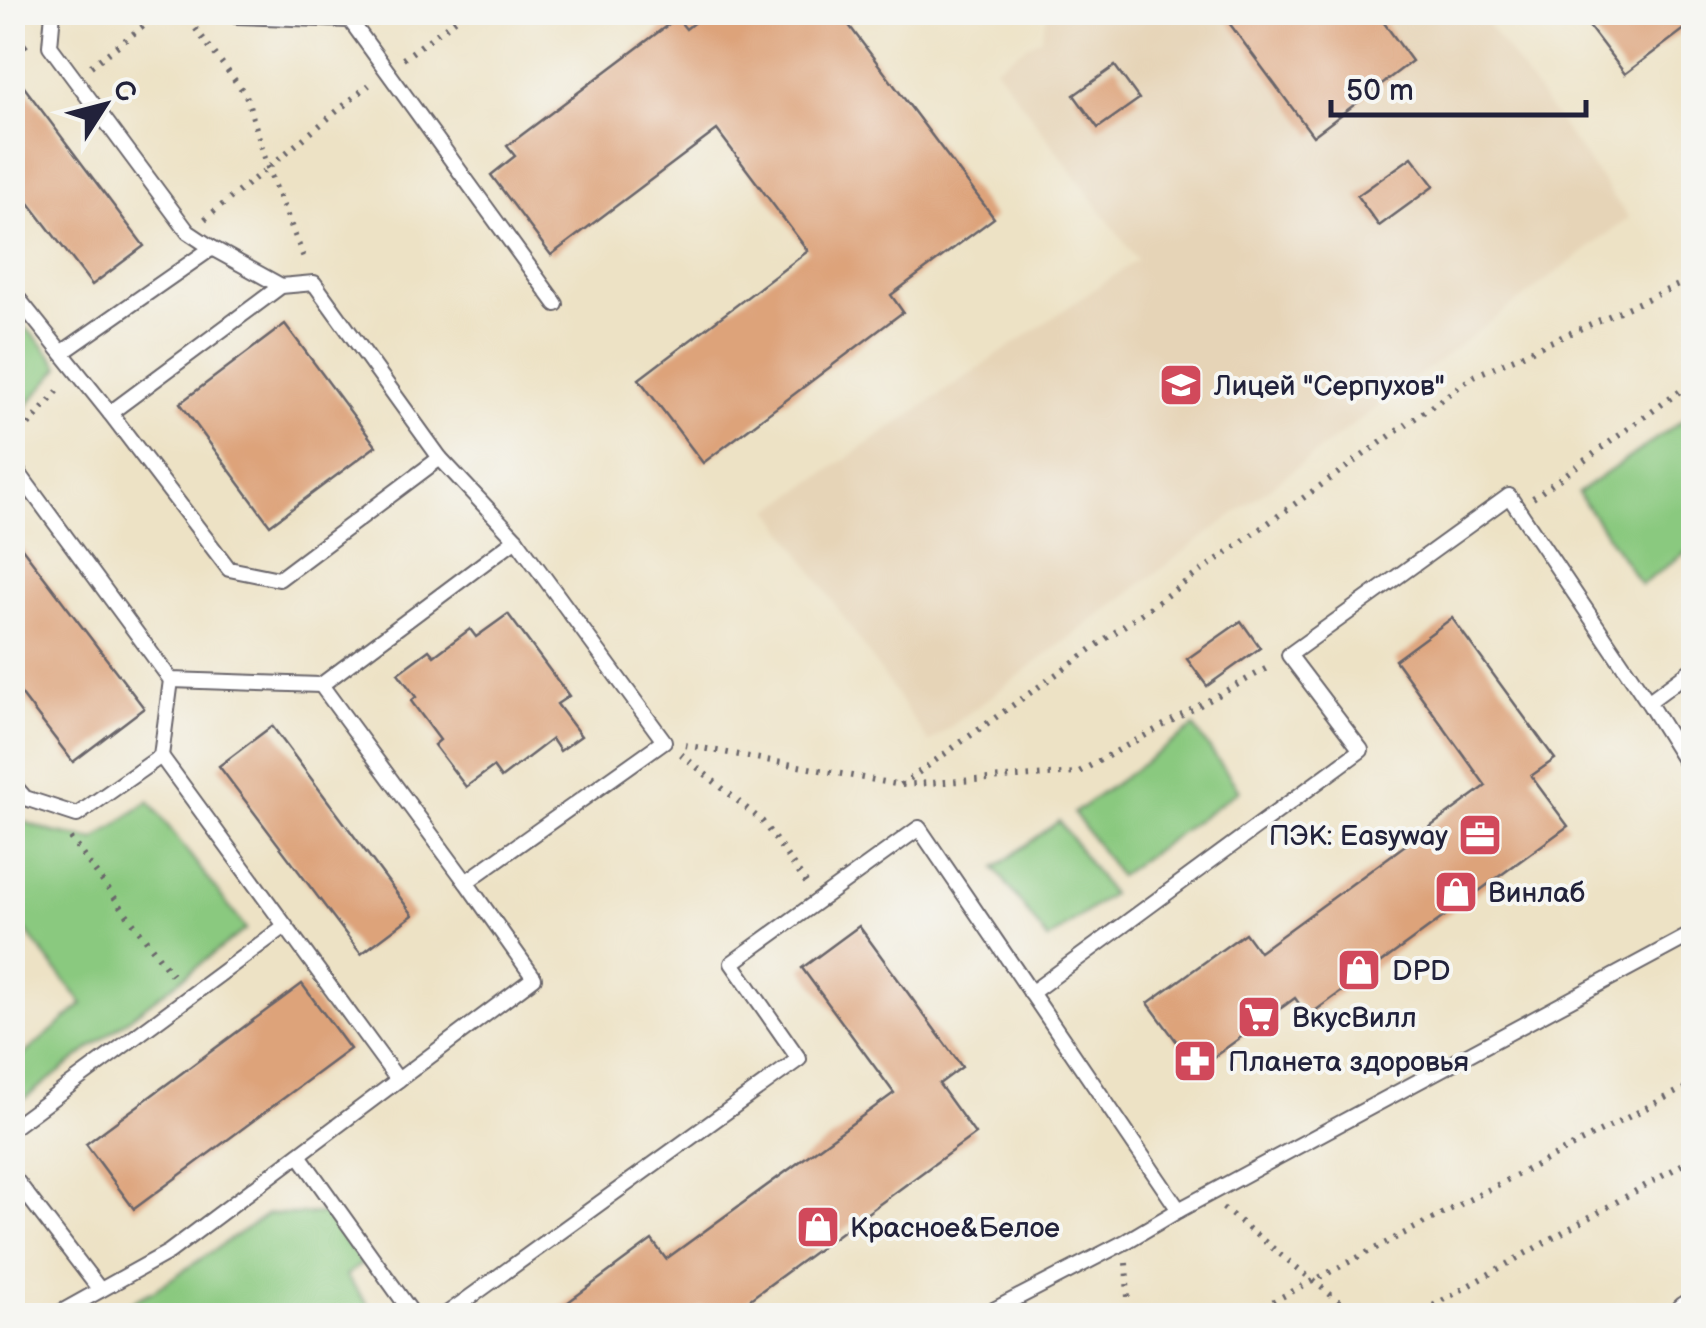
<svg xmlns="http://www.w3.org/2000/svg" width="1706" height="1328" font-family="'Balsamiq Sans',sans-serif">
  <rect width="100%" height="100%" fill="#f6f6f2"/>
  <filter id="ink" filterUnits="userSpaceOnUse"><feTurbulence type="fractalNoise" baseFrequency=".01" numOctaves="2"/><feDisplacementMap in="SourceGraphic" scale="20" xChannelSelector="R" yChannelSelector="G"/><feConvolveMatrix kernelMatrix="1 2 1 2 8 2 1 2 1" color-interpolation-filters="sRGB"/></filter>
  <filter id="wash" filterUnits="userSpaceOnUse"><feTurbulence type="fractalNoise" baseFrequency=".0048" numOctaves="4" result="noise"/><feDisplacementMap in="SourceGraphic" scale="40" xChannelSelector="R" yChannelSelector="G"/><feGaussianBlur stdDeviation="2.25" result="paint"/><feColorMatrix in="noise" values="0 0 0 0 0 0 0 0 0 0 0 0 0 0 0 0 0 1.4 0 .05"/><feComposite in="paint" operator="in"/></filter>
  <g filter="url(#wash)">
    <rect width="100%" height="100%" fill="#ede2c5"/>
    <polygon fill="#e6d4b7" points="1048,13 1480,13 1629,218 929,743 771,510 1137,260 995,67 1041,37"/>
    <g fill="#8ac97f" stroke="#56765d" stroke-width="2.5">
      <path d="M 13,321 C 33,330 46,350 60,367 L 13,422 Z"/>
      <polygon points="1693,413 1693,547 1641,585 1578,493"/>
      <polygon points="1194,727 1239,790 1119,876 1074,813"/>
      <polygon points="149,801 246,929 16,1105 13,1105 13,1064 83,1004 13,914 13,818 53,832 95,840"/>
      <polygon points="1059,821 1111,894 1048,940 995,868"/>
      <polygon points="268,1214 325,1214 362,1263 346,1276 376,1315 105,1315 153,1291"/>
    </g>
    <g id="blocks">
      <g fill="#dda37a">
        <polygon points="707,12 839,12 994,218 891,295 903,312 703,463 639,379 808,251 717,130 551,255 491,175 515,156 507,146 677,18 686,29"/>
        <polygon points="1221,12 1376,12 1412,61 1313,136"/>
        <polygon points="1578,12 1694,12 1694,22 1625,74"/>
        <polygon points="12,27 27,46 12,57"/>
        <polygon points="1115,66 1139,99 1098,128 1074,95"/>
        <polygon points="12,71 144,246 92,285 12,181"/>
        <polygon points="1412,157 1434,186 1379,226 1357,196"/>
        <polygon points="285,324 376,446 270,525 180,403"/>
        <polygon points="12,535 144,708 73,762 12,682"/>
        <polygon points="508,614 569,696 557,704 581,736 560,751 552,739 501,778 493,767 466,787 434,745 440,740 411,701 416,697 398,673 429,650 434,656 470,629 476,637"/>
        <polygon points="1452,618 1555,759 1531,776 1568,826 1308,1016 1295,998 1197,1069 1148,1003 1245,933 1259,952 1486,786 1395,660"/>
        <polygon points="1241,621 1260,648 1207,686 1187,659"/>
        <polygon points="272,726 413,915 361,954 219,766"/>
        <polygon points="859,926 962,1067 939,1084 975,1134 727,1316 709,1316 702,1306 688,1316 559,1316 556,1311 652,1240 666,1259 894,1093 802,968"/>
        <polygon points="302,984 350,1049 134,1209 86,1144"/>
      </g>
    </g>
  </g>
  <g filter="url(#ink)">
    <use href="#blocks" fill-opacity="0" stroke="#69656b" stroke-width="2.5"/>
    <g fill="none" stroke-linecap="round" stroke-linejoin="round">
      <defs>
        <g id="service">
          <polyline points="53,12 50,46 188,232 212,248 63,352"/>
          <polyline points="226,12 236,16 350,20 556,304"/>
          <polyline points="212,248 281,286"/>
          <polyline points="12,291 110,413 281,286 314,283 440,458 516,539 664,741 466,882 534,978 169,1252 54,1316"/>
          <polyline points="110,413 229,569 279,579 440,458"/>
          <polyline points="12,464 171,680 321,685"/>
          <polyline points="1648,702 1694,668"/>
          <polyline points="161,756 398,1080"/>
          <polyline points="12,783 25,798 77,815 161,756 171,680"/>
          <polyline points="466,882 321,685 516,539"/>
          <polyline points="1031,993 1361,750 1289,655 1509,496 1648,702 1694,776"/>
          <polyline points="12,1128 285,926"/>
          <polyline points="299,1155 414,1316"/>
          <polyline points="12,1175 100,1290"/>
          <polyline points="1179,1210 1694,933"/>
          <polyline points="444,1316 799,1059 732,963 919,828 1179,1210 1125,1242 982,1316"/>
        </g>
        <polyline id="primary" points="1690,1316 1694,1314"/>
      </defs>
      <use href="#service" stroke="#69656b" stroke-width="18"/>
      <use href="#primary" stroke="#69656b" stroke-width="46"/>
      <g stroke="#69656b" stroke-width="6" stroke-dasharray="2.5 8" stroke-linecap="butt">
        <polyline points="183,12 246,95 268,168 306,263"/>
        <polyline points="403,59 466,12"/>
        <polyline points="91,66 162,12"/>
        <polyline points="205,219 369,85"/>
        <polyline points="15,441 62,386"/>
        <polyline points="1533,498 1694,381"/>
        <polyline points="685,745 901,785 1077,773 1271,666"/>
        <polyline points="681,754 762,821 807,884"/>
        <polyline points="901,785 1474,376 1694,278"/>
        <polyline points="70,838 176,980"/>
        <polyline points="1223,1208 1357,1316"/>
        <polyline points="1126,1263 1129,1316"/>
        <polyline points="1245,1316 1694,1083"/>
        <polyline points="1415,1316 1694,1158"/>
      </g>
      <use href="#service" stroke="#fff" stroke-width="14"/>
      <use href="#primary" stroke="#fff" stroke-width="42"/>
    </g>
  </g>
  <defs>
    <symbol id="school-square" viewBox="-11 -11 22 22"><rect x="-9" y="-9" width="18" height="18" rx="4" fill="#d1495b" stroke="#f6f6f2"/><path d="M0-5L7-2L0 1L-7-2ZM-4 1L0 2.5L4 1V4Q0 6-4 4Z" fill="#fff"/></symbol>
    <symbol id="office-square" viewBox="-11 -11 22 22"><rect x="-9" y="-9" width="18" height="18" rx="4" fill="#d1495b" stroke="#f6f6f2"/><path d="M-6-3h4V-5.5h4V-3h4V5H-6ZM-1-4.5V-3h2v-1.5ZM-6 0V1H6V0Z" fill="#fff"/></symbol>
    <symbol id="shop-square" viewBox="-11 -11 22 22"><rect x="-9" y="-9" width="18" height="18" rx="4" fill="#d1495b" stroke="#f6f6f2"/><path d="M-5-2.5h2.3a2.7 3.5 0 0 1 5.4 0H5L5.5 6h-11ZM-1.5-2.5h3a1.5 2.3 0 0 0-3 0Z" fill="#fff"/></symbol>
    <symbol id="supermarket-square" viewBox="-11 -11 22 22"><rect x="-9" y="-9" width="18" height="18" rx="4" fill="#d1495b" stroke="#f6f6f2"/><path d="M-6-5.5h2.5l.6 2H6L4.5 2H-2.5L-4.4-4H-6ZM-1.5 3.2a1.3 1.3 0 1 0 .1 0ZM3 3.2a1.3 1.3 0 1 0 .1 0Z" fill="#fff"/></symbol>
    <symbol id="pharmacy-square" viewBox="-11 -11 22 22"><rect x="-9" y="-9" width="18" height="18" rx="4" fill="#d1495b" stroke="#f6f6f2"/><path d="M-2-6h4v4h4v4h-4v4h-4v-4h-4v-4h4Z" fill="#fff"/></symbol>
  </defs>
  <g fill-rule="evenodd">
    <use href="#school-square" x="1156" y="360" width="50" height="50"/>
    <use href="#office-square" x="1455" y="810" width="50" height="50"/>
    <use href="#shop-square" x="1431" y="867" width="50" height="50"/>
    <use href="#shop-square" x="1334" y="945" width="50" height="50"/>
    <use href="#supermarket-square" x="1234" y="992" width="50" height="50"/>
    <use href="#pharmacy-square" x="1170" y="1036" width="50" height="50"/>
    <use href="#shop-square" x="793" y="1202" width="50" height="50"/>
  </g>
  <g text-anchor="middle" stroke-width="8" stroke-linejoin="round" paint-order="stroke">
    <g font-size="28" fill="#22223b" stroke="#f6f6f2" text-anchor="start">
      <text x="1214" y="395">Лицей "Серпухов"</text>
      <text x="1448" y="845" text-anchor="end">ПЭК: Easyway</text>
      <text x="1488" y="902">Винлаб</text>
      <text x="1392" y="980">DPD</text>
      <text x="1292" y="1027">ВкусВилл</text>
      <text x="1228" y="1071">Планета здоровья</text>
      <text x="850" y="1237">Красное&amp;Белое</text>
    </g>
  </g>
  <rect width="1706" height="1328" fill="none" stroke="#f6f6f2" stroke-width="50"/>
  <g transform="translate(105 105) rotate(54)" stroke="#f6f6f2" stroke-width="8" paint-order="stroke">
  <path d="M0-8L18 38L0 25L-18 38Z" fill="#22223b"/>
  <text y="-15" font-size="28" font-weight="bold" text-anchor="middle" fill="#22223b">С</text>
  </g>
  <path d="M1331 100v15h255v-15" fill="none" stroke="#22223b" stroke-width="5"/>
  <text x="1346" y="100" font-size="30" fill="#22223b" stroke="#f6f6f2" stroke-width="8" paint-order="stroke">50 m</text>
</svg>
